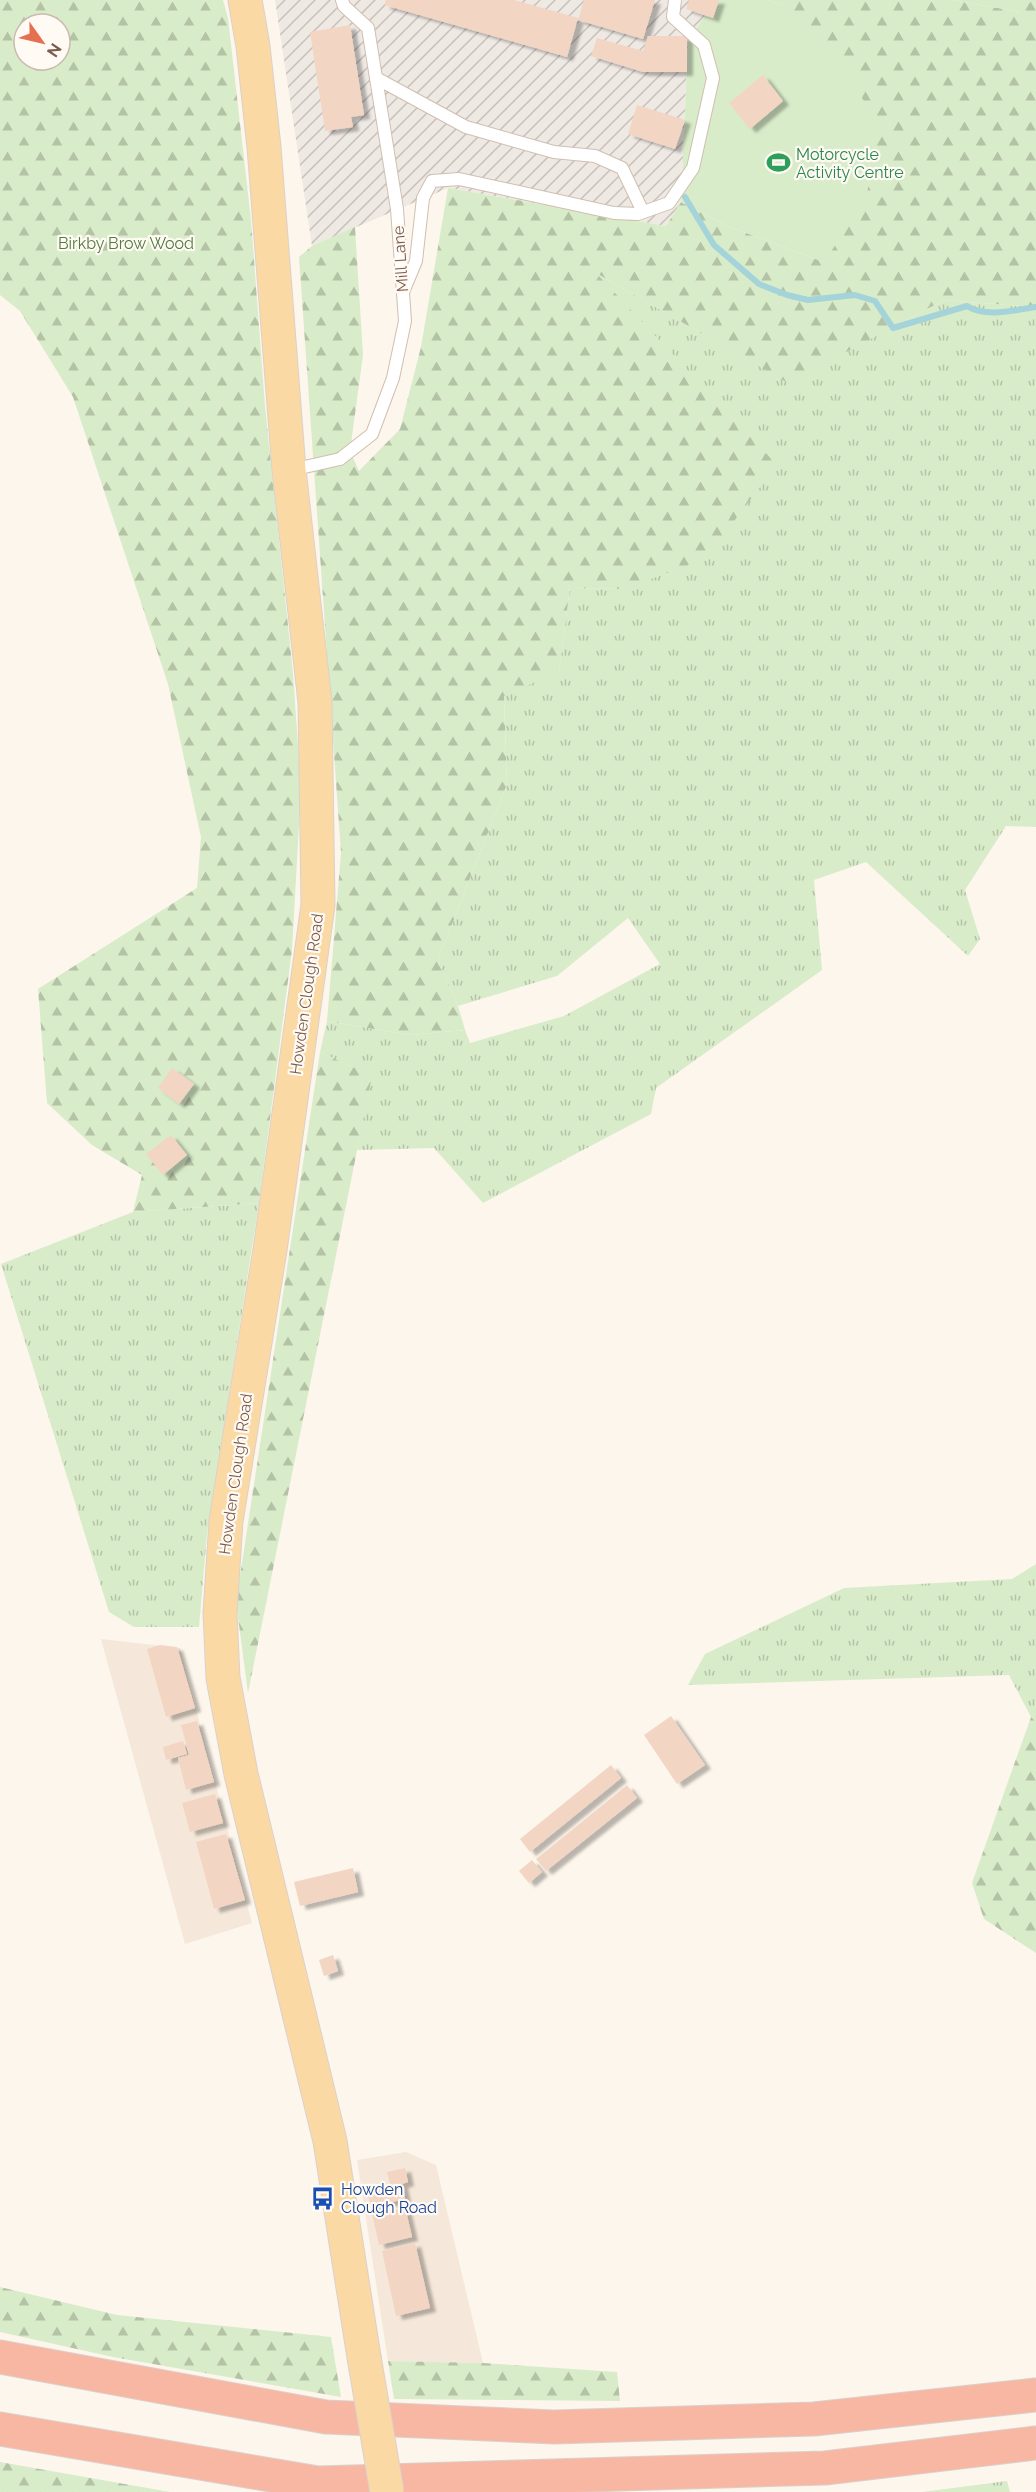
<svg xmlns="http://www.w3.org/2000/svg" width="1036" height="2492" font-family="Raleway,sans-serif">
  <defs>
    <pattern id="industrial-furrows" width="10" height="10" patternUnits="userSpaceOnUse" patternTransform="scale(1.5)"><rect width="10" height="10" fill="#efe9e4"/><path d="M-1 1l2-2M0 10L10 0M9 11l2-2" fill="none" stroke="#c7c0bb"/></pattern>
    <pattern id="grass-tufts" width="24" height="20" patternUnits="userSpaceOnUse" patternTransform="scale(1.5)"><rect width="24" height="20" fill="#d8ecc9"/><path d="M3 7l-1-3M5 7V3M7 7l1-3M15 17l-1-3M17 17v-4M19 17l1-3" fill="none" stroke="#b4c2a5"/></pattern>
    <pattern id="forest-firs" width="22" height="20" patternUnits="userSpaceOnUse" patternTransform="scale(1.5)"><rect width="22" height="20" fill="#d8ecc9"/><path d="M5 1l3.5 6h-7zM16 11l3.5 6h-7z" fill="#b4c2a5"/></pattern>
    <filter id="shadow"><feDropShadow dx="6" dy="4" stdDeviation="1.5" flood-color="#0004"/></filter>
  </defs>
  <rect width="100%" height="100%" fill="#fdf6ec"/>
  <g fill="#f5e8da">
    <polygon points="101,1639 180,1648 252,1923 185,1944"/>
    <polygon points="406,2152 436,2165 483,2363 388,2361 357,2160"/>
  </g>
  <polygon fill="url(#industrial-furrows)" points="275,0 715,0 688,41 681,202 666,226 448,188 312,246"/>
  <g fill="url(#grass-tufts)">
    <polygon points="594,272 788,382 944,300 1034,307 1036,304 1036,827 1006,826 965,890 980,939 968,956 866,862 814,880 822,970 656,1088 651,1114 483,1203 434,1148 357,1150 371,1076 320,1052 327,1021 409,1035 465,1030 470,1043 564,1016 660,964 628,918 557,976 458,1006 438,960 507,784 504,695 559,671 570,588 624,589"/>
    <polygon points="259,1203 207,1534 199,1627 134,1627 109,1612 1,1264 133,1212"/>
    <polygon points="1036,1564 1036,1722 1031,1717 1009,1675 688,1685 705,1654 844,1588 1012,1579"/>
    <polygon points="1007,2481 1010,2492 922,2492"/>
  </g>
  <g fill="url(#forest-firs)" fill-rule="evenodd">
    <path d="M 0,0 L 223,0 L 228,18 L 251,220 L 265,406 L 293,673 L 301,789 L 292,950 L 259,1203 L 133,1212 L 142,1175 L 92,1145 L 47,1103 L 38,989 L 197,888 L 201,837 L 168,684 L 73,397 L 20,311 L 0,295 ZM 24,24 L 60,24 L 60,60 L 24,60 Z"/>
    <polygon points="768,0 952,0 1021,12 1021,0 1036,0 1036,304 1034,307 944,300 788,383 596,273 777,465 705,559 624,589 570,588 559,671 504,696 507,784 438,960 458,1006 465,1030 409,1035 327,1021 341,853 299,257 312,246 355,227 363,355 350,451 359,471 400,429 421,347 448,188 666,226 681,202 725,225 824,262 782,6"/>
    <polygon points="320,1052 372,1076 248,1693 236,1602"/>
    <polygon points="1031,1717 1036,1722 1036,1953 984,1919 972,1883"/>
    <polygon points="0,2287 117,2315 331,2337 341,2397 113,2357 0,2332"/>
    <polygon points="388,2361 483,2363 617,2372 620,2401 394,2399"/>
    <polygon points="0,2462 170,2492 0,2492"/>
  </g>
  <g fill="#d8ecc9">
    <polygon points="715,0 768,0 782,6 833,48 879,127 866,199 824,262 725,225 681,202 688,41"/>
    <polygon points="952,0 1021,0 1021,12"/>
  </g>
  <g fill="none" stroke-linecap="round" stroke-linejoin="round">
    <path stroke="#a5d3da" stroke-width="6" d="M 685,197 L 714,245 L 759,284 L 787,295 L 808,300 L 855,295 L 875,301 L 893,328 L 967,306 C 986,318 1015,310 1036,307"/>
  </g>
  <g fill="#f3d5c3" filter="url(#shadow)">
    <polygon points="386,0 514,0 578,18 567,57 384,5"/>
    <polygon points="584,0 655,0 643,39 578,20"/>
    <polygon points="689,0 719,0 713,18 686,9"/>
    <polygon points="350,25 364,115 351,117 353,127 325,131 310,32"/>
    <polygon points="648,36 687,36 687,72 643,72 591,56 597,38 643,51"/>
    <polygon points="763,75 783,101 750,129 729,103"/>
    <polygon points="637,105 685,120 675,149 628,134"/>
    <polygon points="172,1068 194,1084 179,1104 158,1088"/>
    <polygon points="171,1135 187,1155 163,1175 146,1154"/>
    <polygon points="160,1645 177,1647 195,1708 166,1717 147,1649"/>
    <polygon points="671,1716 705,1765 677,1784 644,1735"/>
    <polygon points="197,1721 214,1782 186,1790 178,1758 189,1755 181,1725"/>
    <polygon points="183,1741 187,1754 166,1760 163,1747"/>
    <polygon points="611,1765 621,1778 530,1852 520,1839"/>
    <polygon points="627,1785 637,1798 546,1871 536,1859"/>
    <polygon points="215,1794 223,1823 190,1832 182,1803"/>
    <polygon points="226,1834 245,1900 214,1909 196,1842"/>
    <polygon points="532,1860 542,1872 529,1883 519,1871"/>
    <polygon points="353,1868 358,1892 300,1906 294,1882"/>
    <polygon points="333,1955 338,1971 324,1976 319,1960"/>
    <polygon points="405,2168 408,2182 402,2184 405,2199 371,2207 367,2189 390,2184 387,2172"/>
    <polygon points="405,2207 412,2237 379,2245 372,2214"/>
    <polygon points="415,2243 430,2308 396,2316 382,2251"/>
  </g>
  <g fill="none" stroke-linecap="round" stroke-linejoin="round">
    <defs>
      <g id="service">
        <polyline points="376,78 466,127 554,152 595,156 622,168 643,212"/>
        <polyline points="403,292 416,261 423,198 432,181 459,179 614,213 638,214 669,203 693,168 713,78 704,45 673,17 675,0"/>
        <polyline points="291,470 340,459 372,434 393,378 405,321 397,209 368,28 344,6 342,0"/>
      </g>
      <polyline id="primary" points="245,0 253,46 264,147 289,470 315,702 318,905 270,1250 226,1521 220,1613 223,1678 241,1774 330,2141 364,2357"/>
      <g id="motorway">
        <polyline points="0,2357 326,2417 554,2427 814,2419 1036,2395"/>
        <polyline points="0,2429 318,2483 825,2468 1036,2443"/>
      </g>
    </defs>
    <use href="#service" stroke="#d1beb0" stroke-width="14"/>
    <use href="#primary" stroke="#dad1cd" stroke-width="35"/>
    <use href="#motorway" stroke="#dad1cd" stroke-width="35"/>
    <use href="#service" stroke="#fff" stroke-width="12"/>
    <use href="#primary" stroke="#fbd9a5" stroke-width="33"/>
    <use href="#motorway" stroke="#f7b7a3" stroke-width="33"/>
    <defs>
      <polyline id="primary-bridge" points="364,2357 387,2492"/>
    </defs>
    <use href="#primary-bridge" stroke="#dad1cd" stroke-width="35" stroke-linecap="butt"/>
    <use href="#primary-bridge" stroke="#fbd9a5" stroke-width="33"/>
  </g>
  <defs>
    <symbol id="stadium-bare" viewBox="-9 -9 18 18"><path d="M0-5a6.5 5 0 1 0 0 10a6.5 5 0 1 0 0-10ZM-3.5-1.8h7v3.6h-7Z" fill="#2e9e5b" stroke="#fffaf3" stroke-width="2.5" paint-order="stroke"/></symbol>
    <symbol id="bus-bare" viewBox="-9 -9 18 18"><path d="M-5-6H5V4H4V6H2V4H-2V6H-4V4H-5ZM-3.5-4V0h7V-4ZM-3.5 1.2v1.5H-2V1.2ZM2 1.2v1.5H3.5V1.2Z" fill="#1a4fb4" stroke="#fffaf3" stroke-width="2.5" paint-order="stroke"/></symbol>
  </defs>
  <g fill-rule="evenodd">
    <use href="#stadium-bare" x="762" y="146" width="33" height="33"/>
    <use href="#bus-bare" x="306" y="2182" width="33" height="33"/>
  </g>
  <g text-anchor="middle" stroke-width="4.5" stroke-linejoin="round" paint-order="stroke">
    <g font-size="16" fill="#27864d" stroke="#fffaf3" text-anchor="start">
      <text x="796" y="160">Motorcycle<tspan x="796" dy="18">Activity Centre</tspan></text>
    </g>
    <g font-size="16" fill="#537a41" stroke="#fffaf3">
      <text x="126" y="249">Birkby Brow Wood</text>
    </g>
    <g font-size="16" fill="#7a5c4d" stroke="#fffaf3">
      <text transform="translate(400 259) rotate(-94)" y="6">Mill Lane</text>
      <text transform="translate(306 994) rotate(-82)" y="6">Howden Clough Road</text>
      <text transform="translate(235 1474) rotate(-82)" y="6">Howden Clough Road</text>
    </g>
    <g font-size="16" fill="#164399" stroke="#fffaf3" text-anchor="start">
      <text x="341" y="2195">Howden<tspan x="341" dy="18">Clough Road</tspan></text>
    </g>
  </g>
  <g transform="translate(42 42) rotate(124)"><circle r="28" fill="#fffaf3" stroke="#cabbb1" stroke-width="1.5"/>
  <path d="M0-4.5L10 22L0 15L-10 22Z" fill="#e76f51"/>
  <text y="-9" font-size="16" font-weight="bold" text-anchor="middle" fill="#7a5c4d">N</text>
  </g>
</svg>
